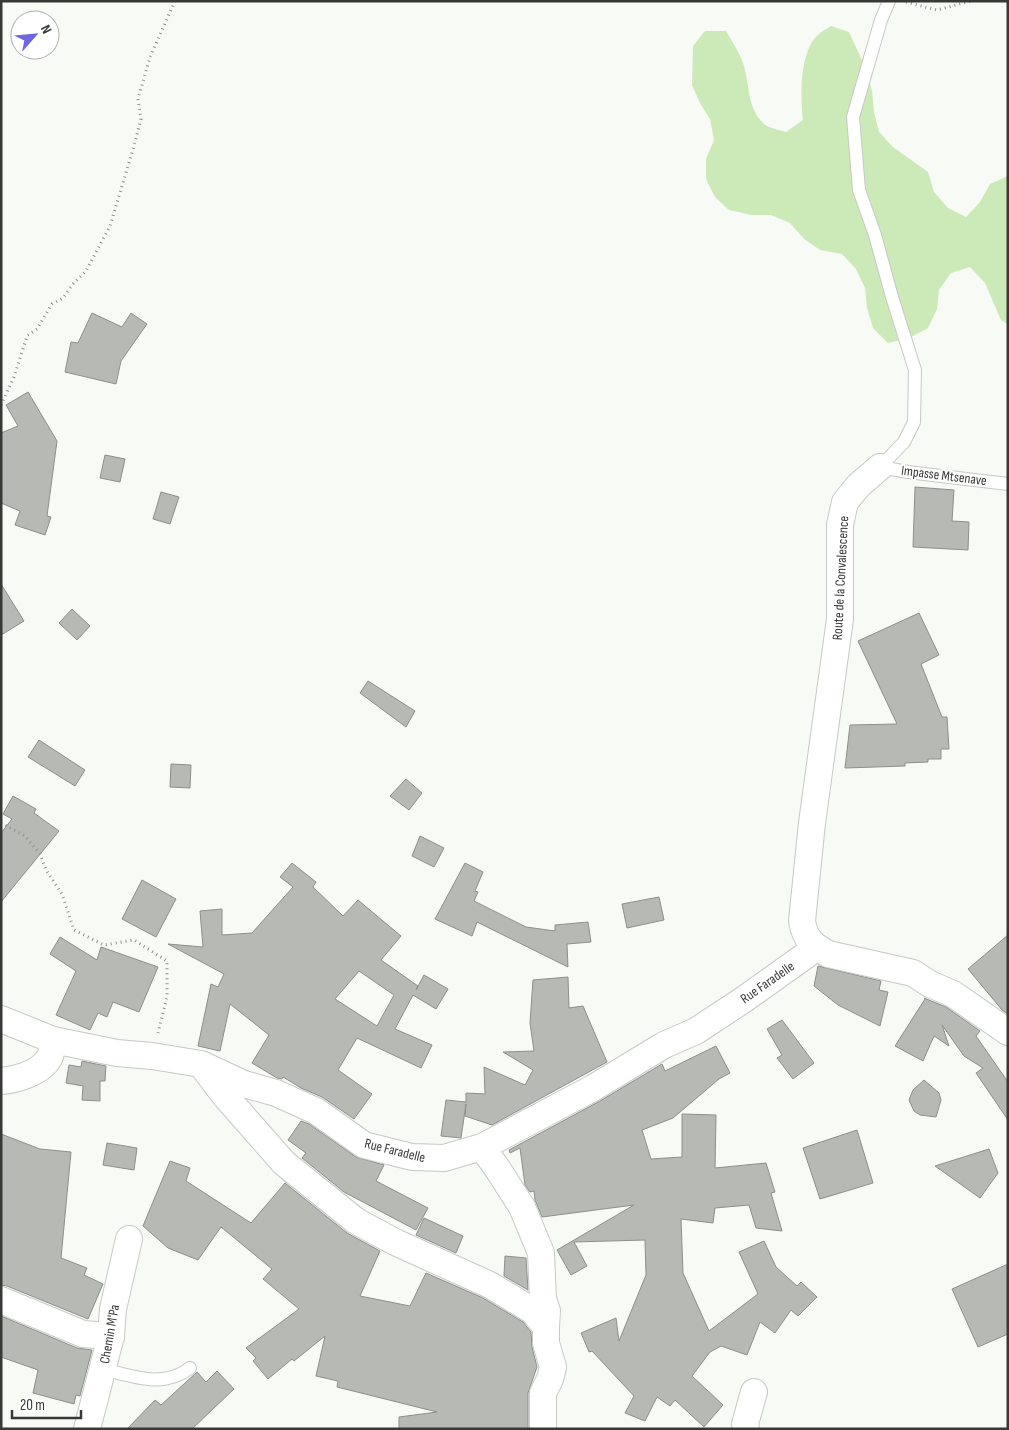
<svg xmlns="http://www.w3.org/2000/svg" width="1009" height="1430" font-family="'Sofia Sans Condensed',sans-serif">
  <rect width="100%" height="100%" fill="#f7faf5"/>
  <path fill="#cceab8" d="M 831,26 L 849,32 L 866,69 L 872,91 L 874,112 L 879,132 L 893,147 L 928,172 L 934,192 L 948,208 L 966,217 L 980,202 L 990,184 L 1008,176 L 1008,324 L 1001,320 L 985,283 L 970,267 L 951,273 L 939,290 L 937,309 L 928,328 L 909,338 L 888,343 L 873,328 L 867,308 L 865,288 L 856,269 L 842,254 L 820,250 L 804,239 L 790,223 L 771,215 L 751,215 L 729,210 L 715,197 L 706,179 L 706,159 L 714,140 L 710,119 L 700,103 L 692,85 L 693,46 L 705,31 L 726,31 C 733,43 740,53 744,66 C 750,87 747,107 764,124 C 769,128 780,130 786,132 L 803,120 C 800,98 800,55 815,38 C 819,33 826,29 831,26 Z"/>
  <g fill="#b7b9b5" stroke="#8d8f8b" fill-rule="evenodd">
    <polygon points="92,313 122,327 131,313 147,324 121,361 116,384 65,372 71,342 78,343"/>
    <polygon points="28,392 57,441 47,516 51,517 45,535 15,525 20,511 1,503 1,433 18,426 6,405"/>
    <polygon points="105,455 125,459 120,482 100,478"/>
    <polygon points="915,487 954,490 952,521 969,522 968,550 913,547"/>
    <polygon points="161,492 179,497 170,524 153,519"/>
    <polygon points="1,584 24,621 1,635"/>
    <polygon points="72,609 90,626 77,640 59,623"/>
    <polygon points="919,613 939,655 921,664 942,717 947,717 949,749 941,749 941,759 928,759 928,762 905,763 905,766 845,768 850,725 897,724 858,641"/>
    <polygon points="368,681 415,711 406,727 360,693"/>
    <polygon points="39,740 85,770 75,786 28,757"/>
    <polygon points="171,764 191,765 190,788 170,787"/>
    <polygon points="406,779 422,793 409,810 390,796"/>
    <polygon points="13,796 36,809 34,813 59,831 1,902 1,833 12,819 3,814"/>
    <polygon points="420,836 444,848 434,867 412,856"/>
    <path d="M 292,863 L 316,882 L 313,887 L 343,916 L 358,900 L 401,936 L 381,960 L 418,986 L 416,990 L 424,975 L 448,989 L 436,1009 L 413,995 L 395,1029 L 432,1045 L 421,1068 L 357,1038 L 338,1070 L 372,1094 L 354,1119 L 322,1097 L 301,1088 L 283,1077 L 282,1079 L 277,1078 L 252,1063 L 269,1035 L 230,1004 L 220,1051 L 198,1046 L 211,984 L 218,987 L 224,974 L 168,944 L 203,947 L 200,911 L 222,909 L 222,935 L 252,933 L 293,887 L 280,877 ZM 359,971 L 394,995 L 377,1026 L 335,999 Z"/>
    <polygon points="465,863 483,872 475,891 478,892 474,901 526,927 555,931 555,925 588,922 591,942 567,944 568,967 477,922 472,936 435,919"/>
    <polygon points="142,880 176,899 156,937 122,919"/>
    <polygon points="659,897 664,920 627,928 622,904"/>
    <polygon points="1008,935 1008,1014 1002,1010 968,969"/>
    <polygon points="60,937 97,960 101,947 158,967 139,1012 113,1002 107,1017 98,1013 90,1030 56,1015 76,971 50,954"/>
    <polygon points="818,966 881,981 879,990 888,992 880,1026 838,1005 814,986"/>
    <polygon points="568,977 569,1008 583,1006 607,1062 492,1125 465,1116 466,1104 461,1138 441,1136 446,1100 466,1102 466,1093 485,1094 484,1067 525,1085 533,1070 503,1052 534,1051 530,1023 533,980"/>
    <polygon points="924,998 946,1007 980,1031 976,1036 1008,1082 1008,1120 976,1073 983,1068 964,1056 942,1025 949,1046 934,1036 923,1061 895,1046 925,999"/>
    <polygon points="782,1020 814,1063 793,1079 777,1058 782,1055 767,1029"/>
    <polygon points="716,1046 730,1073 719,1079 673,1118 642,1130 651,1159 682,1157 682,1114 716,1115 715,1168 766,1163 775,1192 771,1193 782,1231 756,1228 749,1205 715,1208 713,1223 681,1219 683,1273 709,1331 758,1294 739,1252 764,1241 776,1267 797,1286 801,1282 817,1297 798,1316 791,1310 775,1333 760,1322 747,1355 721,1346 710,1352 692,1376 723,1405 704,1427 675,1400 670,1406 657,1397 645,1421 625,1413 634,1396 592,1351 589,1352 581,1333 616,1318 619,1341 646,1275 645,1240 574,1242 587,1266 571,1275 557,1250 634,1205 542,1217 535,1200 534,1191 530,1192 525,1185 520,1148 510,1153 509,1150 600,1101 662,1064 665,1071"/>
    <polygon points="82,1061 106,1066 105,1081 100,1081 100,1101 82,1100 83,1086 66,1083 69,1065 81,1067"/>
    <polygon points="924,1080 939,1093 941,1100 936,1117 920,1115 914,1111 909,1100 913,1090"/>
    <polygon points="301,1121 309,1124 356,1157 384,1165 376,1181 428,1208 416,1230 344,1192 302,1158 306,1153 288,1140"/>
    <polygon points="857,1130 873,1183 820,1199 803,1148"/>
    <polygon points="1,1134 40,1149 71,1152 61,1258 87,1268 84,1275 103,1284 88,1319 7,1286 1,1285"/>
    <polygon points="107,1143 137,1148 134,1170 103,1165"/>
    <polygon points="989,1149 998,1173 980,1198 935,1166"/>
    <polygon points="170,1161 190,1168 186,1181 251,1223 285,1183 347,1233 380,1251 360,1296 410,1306 426,1273 483,1298 523,1322 531,1332 532,1347 537,1367 528,1393 528,1429 399,1429 399,1417 437,1412 337,1387 338,1381 316,1376 325,1336 294,1361 292,1359 268,1379 253,1361 256,1358 246,1348 299,1309 263,1279 272,1269 221,1227 198,1260 168,1248 143,1226"/>
    <polygon points="424,1218 463,1236 456,1253 416,1235"/>
    <polygon points="505,1256 526,1258 528,1290 504,1276"/>
    <polygon points="1008,1264 1008,1334 978,1347 952,1289"/>
    <polygon points="1,1316 77,1348 92,1350 80,1396 76,1395 74,1404 33,1393 38,1370 1,1357"/>
    <polygon points="217,1371 234,1389 192,1429 127,1429 155,1400 161,1405 197,1372 206,1382"/>
  </g>
  <g fill="none" stroke-linecap="round" stroke-linejoin="round">
    <defs>
      <g id="lane">
        <polyline points="880,467 904,442 914,422 915,370 892,297 875,235 859,190 853,117 881,20 889,1"/>
        <polyline points="880,467 908,472 1008,484"/>
        <path d="M 103,1369 C 132,1376 163,1389 190,1368"/>
      </g>
      <g id="street">
        <path d="M 880,467 L 858,486 L 845,502 L 840,525 L 840,619 L 812,823 L 802,921 C 805,939 812,945 828,954 L 913,973 L 930,984 L 953,994 L 1008,1032"/>
        <polyline points="1,1019 53,1040 117,1053 152,1056 201,1064 244,1084 276,1093 316,1111 364,1145 412,1157 444,1158 482,1147 593,1088 664,1045 696,1031 743,1000 816,948"/>
        <polyline points="203,1067 226,1097 284,1163 356,1221 395,1242 490,1285 533,1311 546,1327 546,1343 553,1367 550,1379 543,1393 543,1429"/>
        <path d="M 1,1081 C 16,1080 39,1073 48,1060 C 52,1055 52,1046 53,1040"/>
        <polyline points="482,1147 497,1168 522,1207 541,1253 543,1299 547,1311 546,1327"/>
        <polyline points="1,1300 83,1334 111,1336"/>
        <polyline points="87,1429 111,1336 113,1309 129,1239"/>
        <polyline points="746,1429 745,1424 754,1392"/>
      </g>
    </defs>
    <use href="#lane" stroke="#c6c9c4" stroke-width="14"/>
    <use href="#street" stroke="#c6c9c4" stroke-width="28"/>
    <g stroke="#8f918d" stroke-width="3" stroke-dasharray="1 4" stroke-linecap="butt">
      <polyline points="906,2 937,10 971,1"/>
      <polyline points="1,405 14,377 27,336 37,329 52,304 63,298 72,285 86,271 110,226 134,146 141,119 138,99 150,57 175,1"/>
      <polyline points="1,823 25,836 40,854 46,870 62,894 74,930 104,945 134,940 167,961 167,997 158,1033"/>
    </g>
    <use href="#lane" stroke="#fff" stroke-width="12"/>
    <use href="#street" stroke="#fff" stroke-width="26"/>
  </g>
  <g text-anchor="middle" stroke-width="4" stroke-linejoin="round" paint-order="stroke">
    <g font-size="14" fill="#383937" stroke="#fff">
      <text transform="translate(944 475) rotate(7)" y="5">Impasse Mtsenave</text>
      <text transform="translate(840 578) rotate(-87)" y="5">Route de la Convalescence</text>
      <text transform="translate(767 982) rotate(-35)" y="5">Rue Faradelle</text>
      <text transform="translate(395 1150) rotate(14)" y="5">Rue Faradelle</text>
      <text transform="translate(109 1334) rotate(-80)" y="5">Chemin M'Pa</text>
    </g>
  </g>
  <rect width="1009" height="1430" fill="none" stroke="#383937" stroke-width="5"/>
  <g transform="translate(35 35) rotate(63)"><circle r="24" fill="#ffffff" stroke="#afb0af"/>
  <path d="M0-4L9 19L0 12L-9 19Z" fill="#6f65df"/>
  <text y="-8" font-size="14" font-weight="bold" text-anchor="middle" fill="#383937">N</text>
  </g>
  <path d="M12 1410v8h69v-8" fill="none" stroke="#383937" stroke-width="2.5"/>
  <text x="20" y="1410" font-size="15" fill="#383937" stroke="#ffffff" stroke-width="4" paint-order="stroke">20 m</text>
</svg>
